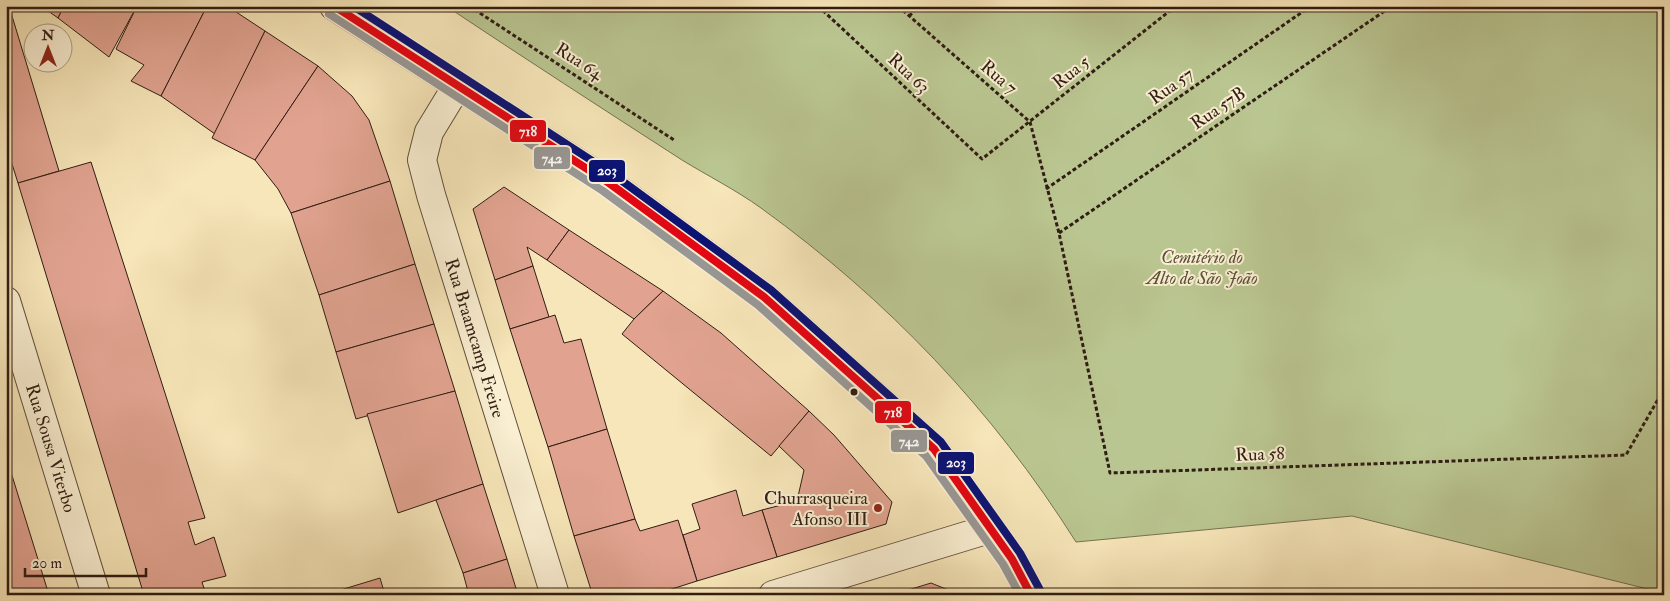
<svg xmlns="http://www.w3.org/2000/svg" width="1670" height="601" font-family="'IM FELL Double Pica',serif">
  <rect width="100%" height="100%" fill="#f7e6b9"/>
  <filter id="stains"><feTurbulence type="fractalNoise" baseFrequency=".004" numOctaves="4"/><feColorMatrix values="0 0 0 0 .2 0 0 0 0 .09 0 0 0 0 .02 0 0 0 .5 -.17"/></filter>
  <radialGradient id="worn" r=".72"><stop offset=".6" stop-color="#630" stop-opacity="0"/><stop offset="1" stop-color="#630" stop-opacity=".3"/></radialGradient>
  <path fill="#bac691" stroke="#757252" d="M 446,6 L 1664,6 L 1664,593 L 1352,516 L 1076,542 C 992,409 888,300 761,208 C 736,190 708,176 682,160 C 603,109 524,58 446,6 Z"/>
  <g fill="#e1a390" stroke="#301d13">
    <polygon points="6,6 9,6 59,171 18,183 6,145"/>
    <polygon points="41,6 64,6 58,18"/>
    <polygon points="64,6 137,6 109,57 58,18"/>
    <polygon points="137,6 207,6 161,96 131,81 144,65 116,49"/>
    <polygon points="207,6 227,6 265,31 215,134 161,96"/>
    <polygon points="265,31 318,66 255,160 212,138"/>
    <polygon points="318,66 352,96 369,120 390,181 291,213 278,189 255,160"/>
    <polygon points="91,162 205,518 188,522 195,545 214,537 226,576 202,582 206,595 144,595 18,183"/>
    <polygon points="390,181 415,264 319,295 291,213"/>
    <polygon points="504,187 569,230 547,260 527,247 533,266 495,280 473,209"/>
    <polygon points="569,230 663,291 634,319 547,260"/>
    <polygon points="415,264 434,324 336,352 319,295"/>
    <polygon points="533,266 549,317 510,329 495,280"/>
    <polygon points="663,291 721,333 809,411 771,456 622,334 634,319"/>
    <polygon points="555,315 564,343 581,339 607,429 548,447 510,329"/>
    <polygon points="434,324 455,391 356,419 336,352"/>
    <polygon points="455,391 483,484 398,513 367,414"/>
    <polygon points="809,411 834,435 892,502 886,524 777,557 762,510 797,501 804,470 779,446"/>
    <polygon points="607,429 635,519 574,536 548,447"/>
    <polygon points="6,456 49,595 6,595"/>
    <polygon points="483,484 507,559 463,573 436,500"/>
    <polygon points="736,490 743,516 762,510 777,557 697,581 683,535 700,529 692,504"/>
    <polygon points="635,519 640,531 678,520 697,581 653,595 595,595 592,593 574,536"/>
    <polygon points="507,559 518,595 469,595 463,573"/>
    <polygon points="380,578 385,595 324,595"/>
    <polygon points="931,583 961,595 892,595"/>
  </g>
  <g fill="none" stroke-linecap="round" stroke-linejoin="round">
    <defs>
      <g id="minor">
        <polyline points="457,86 429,132 422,160 431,195 555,595"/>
        <polyline points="6,301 96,595"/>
        <polyline points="773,595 989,529"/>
      </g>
      <polyline id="tertiary" points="334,6 609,183 764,297 934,449 1012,559 1031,595"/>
    </defs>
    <use href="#minor" stroke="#624f3c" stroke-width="30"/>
    <use href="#tertiary" stroke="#624f3c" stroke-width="30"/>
    <g stroke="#301d13" stroke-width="3" stroke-dasharray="4 2.5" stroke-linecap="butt">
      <polyline points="469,6 674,140"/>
      <polyline points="818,6 982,159 1176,6"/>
      <polyline points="898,6 1030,122 1059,233 1110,473 1626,455 1664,389"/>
      <polyline points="909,16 920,6"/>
      <polyline points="1046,189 1311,6"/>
      <polyline points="1059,233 1392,6"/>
    </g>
    <use href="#minor" stroke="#faefd2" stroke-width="28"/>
    <use href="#tertiary" stroke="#faefd2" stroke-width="28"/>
    <defs>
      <polyline id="bus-1" points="334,6 609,183 764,297 934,449 1012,559 1031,595"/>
      <polyline id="bus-2" points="329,14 603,191 758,305 926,456 1003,564 1020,595"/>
      <polyline id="bus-3" points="353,6 614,175 771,290 941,442 1020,553 1040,590"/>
    </defs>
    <use href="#bus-1" stroke="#faefd2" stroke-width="11"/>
    <use href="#bus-2" stroke="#faefd2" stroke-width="11"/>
    <use href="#bus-3" stroke="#faefd2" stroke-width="11"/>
    <use href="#bus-1" stroke="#e30613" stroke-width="8"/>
    <use href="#bus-2" stroke="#989795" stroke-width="8"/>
    <use href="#bus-3" stroke="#0a1274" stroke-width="8"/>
  </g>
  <circle fill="#301d13" stroke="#faefd2" stroke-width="2" cx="854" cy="392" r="4.5"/>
  <circle fill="#8f2418" stroke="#faefd2" stroke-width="2" cx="878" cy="508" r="5"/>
  <g text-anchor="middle" stroke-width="4" stroke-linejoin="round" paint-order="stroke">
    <g font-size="18" fill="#301d13" stroke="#faefd2">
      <text transform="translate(579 61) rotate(33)" y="6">Rua 64</text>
      <text transform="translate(1071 72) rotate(-38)" y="6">Rua 5</text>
      <text transform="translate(909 73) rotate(43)" y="6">Rua 63</text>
      <text transform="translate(999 77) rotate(41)" y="6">Rua 7</text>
      <text transform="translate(1171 86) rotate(-35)" y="6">Rua 57</text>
      <text transform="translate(1218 108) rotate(-34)" y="6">Rua 57B</text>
      <text transform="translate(475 338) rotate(73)" y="6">Rua Braamcamp Freire</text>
      <text transform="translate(51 448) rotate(73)" y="6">Rua Sousa Viterbo</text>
      <text transform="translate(1260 454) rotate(-2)" y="6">Rua 58</text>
    </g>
    <g font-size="18" font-style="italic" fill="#595039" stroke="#faefd2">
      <text x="1202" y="263">Cemitério do<tspan x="1202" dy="21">Alto de São João</tspan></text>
    </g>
    <g font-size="18" fill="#301d13" stroke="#faefd2" text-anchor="end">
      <text x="868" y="504">Churrasqueira<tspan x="868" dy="21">Afonso III</tspan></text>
    </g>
  </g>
  <g stroke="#faefd2" stroke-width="2">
    <rect x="509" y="119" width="38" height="24" rx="5" fill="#e30613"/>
    <rect x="533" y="146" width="38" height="24" rx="5" fill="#989795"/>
    <rect x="588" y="159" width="38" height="24" rx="5" fill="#0a1274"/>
    <rect x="874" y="400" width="38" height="24" rx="5" fill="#e30613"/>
    <rect x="890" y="429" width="38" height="24" rx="5" fill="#989795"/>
    <rect x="937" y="451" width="38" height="24" rx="5" fill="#0a1274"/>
  </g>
  <g font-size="14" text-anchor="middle" font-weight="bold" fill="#fff">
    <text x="528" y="136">718</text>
    <text x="552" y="163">742</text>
    <text x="607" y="175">203</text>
    <text x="893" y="417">718</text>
    <text x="909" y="446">742</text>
    <text x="956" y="467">203</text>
  </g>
  <rect width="1670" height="601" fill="none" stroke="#f7e6b9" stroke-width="25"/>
  <rect x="8" y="8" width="1655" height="586" fill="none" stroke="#301d13" stroke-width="2.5"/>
  <rect x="12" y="12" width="1645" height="576" fill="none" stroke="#301d13"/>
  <g transform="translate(48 48)"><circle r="24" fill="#faefd2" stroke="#a99b86"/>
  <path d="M0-4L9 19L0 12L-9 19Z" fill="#8f2418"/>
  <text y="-8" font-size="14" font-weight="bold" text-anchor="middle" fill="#301d13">N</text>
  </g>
  <path d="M25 568v8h121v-8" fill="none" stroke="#301d13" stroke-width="2.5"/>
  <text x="32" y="568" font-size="15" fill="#301d13" stroke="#faefd2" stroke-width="4" paint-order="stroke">20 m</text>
  <rect width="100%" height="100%" filter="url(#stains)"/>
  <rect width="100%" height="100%" fill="url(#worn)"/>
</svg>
